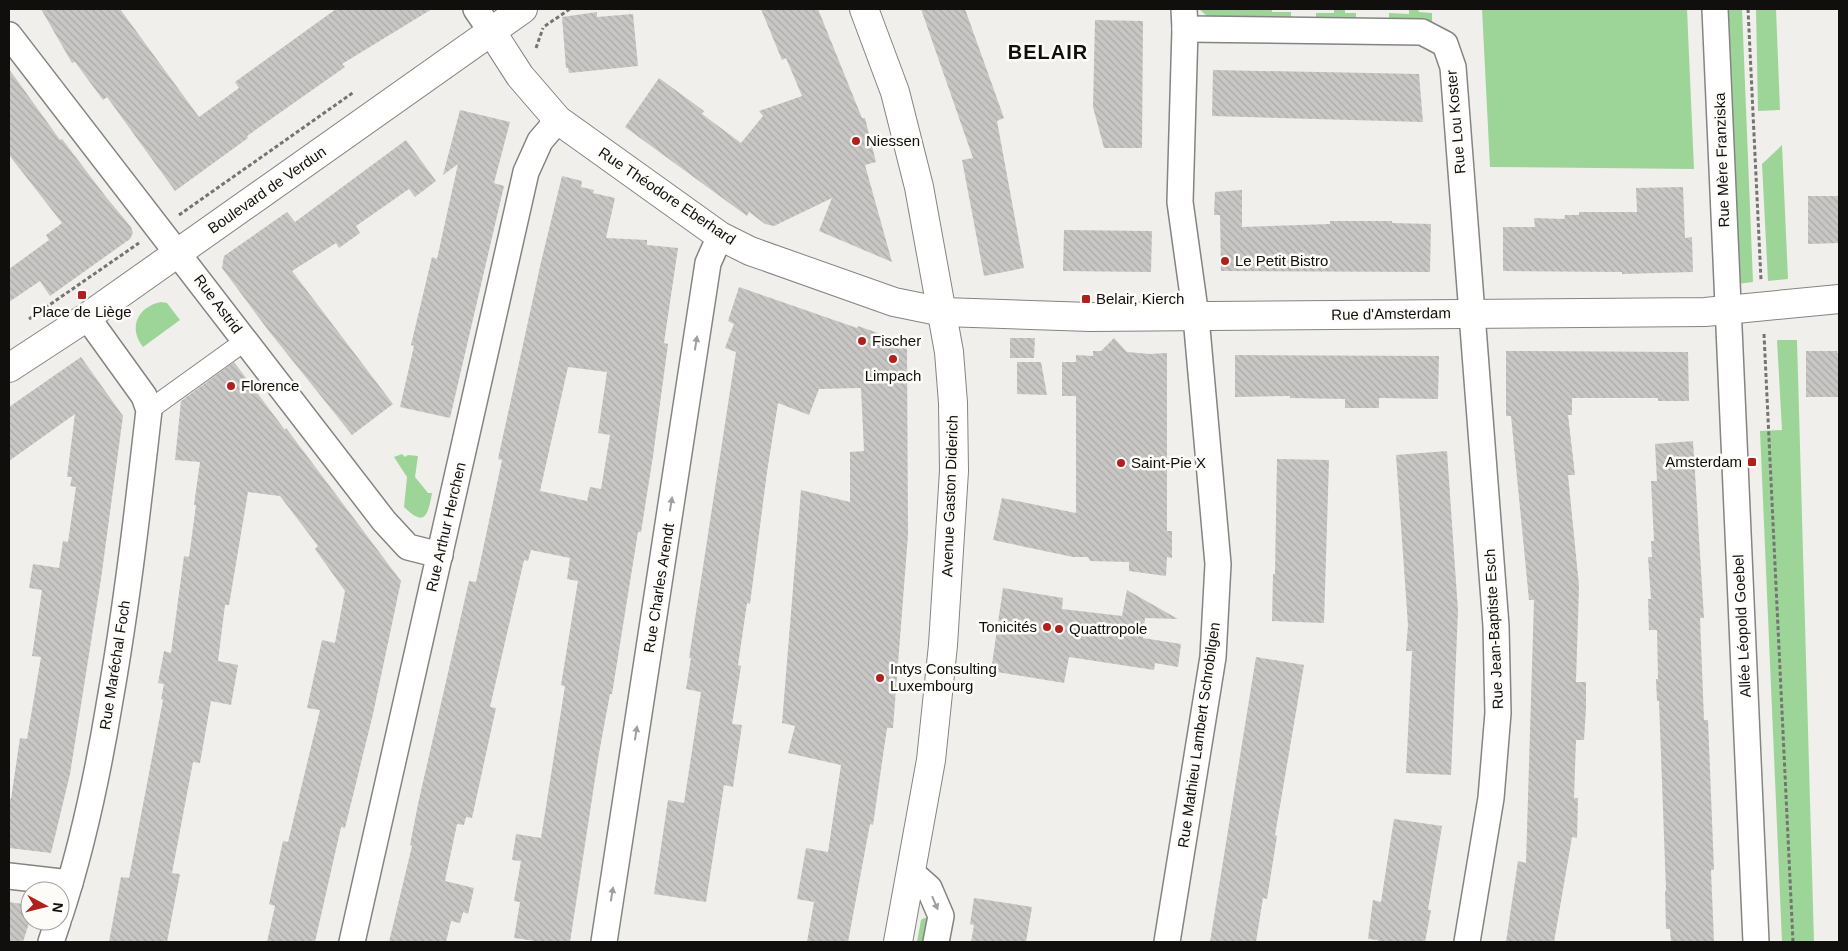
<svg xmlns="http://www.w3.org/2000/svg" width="1848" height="951" font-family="Arial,sans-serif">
  <defs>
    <pattern id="building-back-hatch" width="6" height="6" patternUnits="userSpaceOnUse" patternTransform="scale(1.25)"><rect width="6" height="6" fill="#c9c7c5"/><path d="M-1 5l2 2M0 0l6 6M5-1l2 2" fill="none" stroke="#acaaa8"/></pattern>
  </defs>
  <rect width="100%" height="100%" fill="#f1efec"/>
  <g fill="#9dd598">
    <polygon points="1199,9 1272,9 1272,12 1291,12 1291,20 1207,16"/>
    <polygon points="1334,9 1345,9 1345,13 1356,13 1356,21 1316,19 1316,13 1334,13"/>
    <polygon points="1409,9 1418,9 1419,12 1432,13 1432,22 1389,21 1389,13 1409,14"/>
    <polygon points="1482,9 1687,9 1694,169 1490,167"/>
    <polygon points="1723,9 1742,9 1753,282 1737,284"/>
    <polygon points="1756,9 1776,9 1780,110 1758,111"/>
    <polygon points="1782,145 1788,279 1768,281 1762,164"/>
    <path d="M 161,302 L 167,303 L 180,320 L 143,347 C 128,328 137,307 161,302 Z"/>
    <polygon points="1777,340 1797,340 1814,942 1782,942 1760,431 1782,430"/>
    <path d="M 402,454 L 405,457 L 408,455 L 418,456 L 415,477 L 428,493 L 432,493 C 428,515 425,528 404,507 L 407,477 L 394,457 Z"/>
    <polygon points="924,918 928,918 928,942 917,942 921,920"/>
  </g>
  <g fill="url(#building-back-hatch)" fill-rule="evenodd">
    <polygon points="41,9 120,9 199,117 239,88 235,82 336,9 432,9 342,64 345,67 247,136 248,138 175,191 107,97 103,100 75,62 72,63"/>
    <polygon points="761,9 818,9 862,118 865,118 876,162 865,165 892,262 819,231 832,198 774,226 765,224 749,212 747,216 625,127 659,78 704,111 702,114 741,143 763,116 759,111 802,96 786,58 782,60"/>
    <polygon points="921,9 965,9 1004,118 997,121 1024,268 984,276 962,160 973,158"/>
    <polygon points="597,12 597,17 633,14 638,66 569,73 568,68 566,68 562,17"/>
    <polygon points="1095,20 1143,21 1142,148 1104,148 1093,107"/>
    <polygon points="9,69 60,140 62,139 106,197 131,227 133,233 130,239 50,296 40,281 9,302 9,269 49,240 46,235 62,223 9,155"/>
    <polygon points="1213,70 1419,74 1423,122 1212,116"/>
    <polygon points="460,110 510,122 494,183 504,186 450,418 400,407 414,346 411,345 432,257 437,259 458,164 443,175"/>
    <polygon points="406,140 436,181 415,197 409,189 356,226 360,233 339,248 336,243 292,271 393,404 352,435 268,330 222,268 224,256 287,212 295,222"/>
    <path d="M 562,176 L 582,181 L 581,187 L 594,190 L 593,193 L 615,198 L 606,238 L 647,240 L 647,245 L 678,248 L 664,343 L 668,344 L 653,456 L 641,532 L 638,532 L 612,694 L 610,694 L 599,753 L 570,942 L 542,942 L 514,938 L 520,902 L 514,901 L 521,861 L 512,860 L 516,834 L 541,838 L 565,686 L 561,685 L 578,581 L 567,579 L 570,558 L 531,550 L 528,561 L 524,560 L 490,707 L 496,708 L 472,818 L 466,817 L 464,825 L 457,824 L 445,881 L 474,888 L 468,914 L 463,912 L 460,923 L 451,921 L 446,942 L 389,942 L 412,846 L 410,845 L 418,804 L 469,581 L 476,582 L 502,460 L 498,459 L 541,262 ZM 568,367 L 607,372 L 598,433 L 610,435 L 601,489 L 590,487 L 587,501 L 540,491 Z"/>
    <polygon points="1683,187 1685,238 1692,237 1693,272 1622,274 1622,272 1503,271 1503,227 1535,227 1534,218 1564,219 1565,215 1579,215 1579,212 1637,212 1636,188"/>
    <polygon points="1242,190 1242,227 1330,224 1330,221 1392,221 1392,223 1431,224 1430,272 1221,271 1220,215 1214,215 1215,192"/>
    <polygon points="1808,196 1839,196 1839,243 1808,244"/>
    <polygon points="1064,230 1152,231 1151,272 1063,271"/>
    <polygon points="739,287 857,328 858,326 875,332 907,345 908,535 893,728 887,728 873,825 870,824 848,942 807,942 814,902 797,899 806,848 828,852 841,765 788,753 795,726 782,723 801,490 850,502 850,452 864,451 861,388 819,389 809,415 778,403 767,472 750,604 747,603 738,665 741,666 732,724 742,725 733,787 724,785 706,902 654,894 668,800 684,803 701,692 686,689 691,658 689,658 736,352 725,348 734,324 728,321"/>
    <polygon points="1010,338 1035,338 1034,358 1010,358"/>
    <polygon points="1114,338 1127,352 1150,354 1167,353 1167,531 1172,531 1172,558 1167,557 1166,576 1129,571 1129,562 1090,561 1088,557 1073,557 993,540 1002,498 1076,513 1076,396 1062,396 1062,362 1076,362 1076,355 1093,356 1093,351 1101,351"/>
    <polygon points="1506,351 1688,352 1689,401 1658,401 1658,398 1572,398 1572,415 1568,415 1575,475 1568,475 1579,586 1576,682 1586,682 1586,709 1584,740 1576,740 1574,798 1578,798 1577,838 1572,837 1554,942 1506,942 1518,861 1526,863 1534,600 1529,600 1511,416 1506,416"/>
    <polygon points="1806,351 1837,351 1837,353 1839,353 1839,397 1806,397"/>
    <polygon points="1235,355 1439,356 1438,399 1379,398 1379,408 1345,408 1345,399 1290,398 1290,396 1235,397"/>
    <polygon points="81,357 123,416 101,579 70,774 51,853 9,848 9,798 11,799 20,738 27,739 41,657 32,656 42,590 29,588 33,564 59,568 63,541 68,542 76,487 70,486 72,477 67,477 75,414 9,461 9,407"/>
    <polygon points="234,362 285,430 286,428 401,581 373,714 345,828 341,827 315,942 267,942 275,906 269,904 283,841 288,842 320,710 307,708 322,640 335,643 345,591 315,549 318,546 280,496 248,492 229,605 225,605 218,661 238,665 231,705 211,701 200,763 193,762 172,873 180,874 167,942 109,942 121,877 129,878 163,700 161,699 164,684 158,683 164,651 171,653 184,556 189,557 196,505 194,505 200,462 175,460 181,401"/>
    <polygon points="1017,362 1041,362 1047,395 1017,394"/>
    <polygon points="1693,441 1704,618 1700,618 1704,720 1708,720 1714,870 1711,870 1714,942 1671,942 1670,929 1666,929 1665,891 1666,891 1659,701 1657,701 1656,679 1658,679 1657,630 1649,630 1648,599 1651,599 1648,557 1652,557 1651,541 1654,541 1651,481 1657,481 1655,444"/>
    <polygon points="1447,451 1458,611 1451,775 1406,773 1412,651 1406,651 1408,625 1396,455"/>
    <polygon points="1277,459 1329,460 1324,623 1272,621 1273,574 1275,574"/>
    <polygon points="1003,588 1063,598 1062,609 1122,616 1127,590 1178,619 1145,618 1143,638 1181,644 1178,667 1155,663 1154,670 1069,657 1064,683 991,671"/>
    <polygon points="1256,657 1304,665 1275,835 1277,836 1267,899 1263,898 1256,942 1210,942"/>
    <polygon points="1394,819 1442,826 1428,910 1431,910 1425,942 1378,942 1378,940 1368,939 1373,900 1381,902"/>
    <polygon points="974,898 1032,907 1026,942 971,942 974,925 970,924"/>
    <polygon points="9,902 30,905 30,920 23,942 9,942"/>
  </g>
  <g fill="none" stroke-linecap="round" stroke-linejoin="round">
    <defs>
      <polyline id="pedestrian" points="149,410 245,341"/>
      <g id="minor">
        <polyline points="476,9 491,31"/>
        <polyline points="1715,9 1756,942"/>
        <polyline points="1185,29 1422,32 1445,44 1453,67 1496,626 1498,713 1491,798 1467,942"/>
        <polyline points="9,35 384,521 408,547 440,555"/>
        <polyline points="911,872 929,888 941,916 936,942"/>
        <polyline points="9,876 70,883"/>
        <path d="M 60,915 C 83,845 98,773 110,700 C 127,604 138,507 149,410 L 144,396 L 87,317"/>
        <polyline points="51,942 58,921"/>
        <polyline points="352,942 526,172 540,141 558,120"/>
        <polyline points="604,942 708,263 720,236"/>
        <polyline points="1167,942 1213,657 1218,564 1196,317 1180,202 1185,29 1184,9"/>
      </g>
      <g id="tertiary">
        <polyline points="864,9 895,92 919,187 949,352 953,403 954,471 943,645 931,760 898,942"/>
        <polyline points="491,31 520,76 558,120 720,236 750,251 894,302 943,312 1090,317 1705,312 1839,299"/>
        <polyline points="9,368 87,317 523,9"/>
      </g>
    </defs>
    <use href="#pedestrian" stroke="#868482" stroke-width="21"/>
    <use href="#minor" stroke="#868482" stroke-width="28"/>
    <use href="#tertiary" stroke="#868482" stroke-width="30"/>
    <g stroke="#767473" stroke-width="3" stroke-dasharray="4 2.5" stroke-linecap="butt">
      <polyline points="1748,9 1761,280"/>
      <polyline points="545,26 570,9"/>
      <polyline points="536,48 543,28"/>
      <polyline points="179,215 354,92"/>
      <polyline points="29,319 139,243"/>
      <polyline points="1764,334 1793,942"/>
    </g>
    <use href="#pedestrian" stroke="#fff" stroke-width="19"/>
    <use href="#minor" stroke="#fff" stroke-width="25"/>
    <use href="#tertiary" stroke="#fff" stroke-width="28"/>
  </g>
  <defs><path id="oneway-solid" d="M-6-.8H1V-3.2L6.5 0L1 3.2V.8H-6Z" transform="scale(1.25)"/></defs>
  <g fill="#9f9f9f">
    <use href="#oneway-solid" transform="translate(696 343) rotate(-81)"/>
    <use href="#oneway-solid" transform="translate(671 504) rotate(-81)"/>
    <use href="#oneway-solid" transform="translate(636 733) rotate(-81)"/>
    <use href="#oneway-solid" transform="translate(612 894) rotate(-81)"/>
    <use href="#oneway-solid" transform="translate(935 903) rotate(67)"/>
  </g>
  <g fill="#b1201e" stroke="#fefcf9" stroke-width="2">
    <circle cx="856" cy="141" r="5"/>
    <circle cx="1225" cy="261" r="5"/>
    <rect x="77" y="290" width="10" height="10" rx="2.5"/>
    <rect x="1081" y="294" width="10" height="10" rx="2.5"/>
    <circle cx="862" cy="341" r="5"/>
    <circle cx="893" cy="359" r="5"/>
    <circle cx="231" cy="386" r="5"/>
    <rect x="1747" y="457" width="10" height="10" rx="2.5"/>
    <circle cx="1121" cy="463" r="5"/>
    <circle cx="1047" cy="627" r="5"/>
    <circle cx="1059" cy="629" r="5"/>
    <circle cx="880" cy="678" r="5"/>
  </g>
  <g text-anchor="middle" stroke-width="5" stroke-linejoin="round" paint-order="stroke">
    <g font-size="15" fill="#100f0e" stroke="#fefcf9">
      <text transform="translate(1456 122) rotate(-95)" y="5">Rue Lou Koster</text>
      <text transform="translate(1722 160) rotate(-92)" y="5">Rue Mère Franziska</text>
      <text transform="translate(267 190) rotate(-35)" y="5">Boulevard de Verdun</text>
      <text transform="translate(667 196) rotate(34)" y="5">Rue Théodore Eberhard</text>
      <text transform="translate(218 304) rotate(53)" y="5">Rue Astrid</text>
      <text transform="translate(1391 314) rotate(-1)" y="5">Rue d'Amsterdam</text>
      <text transform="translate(950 496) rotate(-88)" y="5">Avenue Gaston Diderich</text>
      <text transform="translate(446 527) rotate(-77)" y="5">Rue Arthur Herchen</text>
      <text transform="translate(659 588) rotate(-81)" y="5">Rue Charles Arendt</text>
      <text transform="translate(1742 626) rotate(-93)" y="5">Allée Léopold Goebel</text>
      <text transform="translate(1494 629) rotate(-93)" y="5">Rue Jean-Baptiste Esch</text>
      <text transform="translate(115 665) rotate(-81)" y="5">Rue Maréchal Foch</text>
      <text transform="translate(1199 735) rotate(-82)" y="5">Rue Mathieu Lambert Schrobilgen</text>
    </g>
    <g font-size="15" fill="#100f0e" stroke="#fefcf9" text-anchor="start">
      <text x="866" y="146">Niessen</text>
      <text x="1235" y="266">Le Petit Bistro</text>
      <text x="1096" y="304">Belair, Kierch</text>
      <text x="82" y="317" text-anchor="middle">Place de Liège</text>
      <text x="872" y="346">Fischer</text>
      <text x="893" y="381" text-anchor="middle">Limpach</text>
      <text x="241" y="391">Florence</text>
      <text x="1742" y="467" text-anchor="end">Amsterdam</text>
      <text x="1131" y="468">Saint-Pie X</text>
      <text x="1037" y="632" text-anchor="end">Tonicités</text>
      <text x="1069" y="634">Quattropole</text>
      <text x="890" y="674">Intys Consulting<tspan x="890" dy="17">Luxembourg</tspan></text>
    </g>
    <g font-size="20" font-weight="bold" letter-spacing="1" fill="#100f0e" stroke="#fefcf9">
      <text x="1048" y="59">BELAIR</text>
    </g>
  </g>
  <rect width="1848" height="951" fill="none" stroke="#100f0e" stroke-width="20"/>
  <g transform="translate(45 906) rotate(97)"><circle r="24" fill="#fefcf9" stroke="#9f9d9b"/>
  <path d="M0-4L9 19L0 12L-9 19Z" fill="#b1201e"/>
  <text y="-8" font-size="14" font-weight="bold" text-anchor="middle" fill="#100f0e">N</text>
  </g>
</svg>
